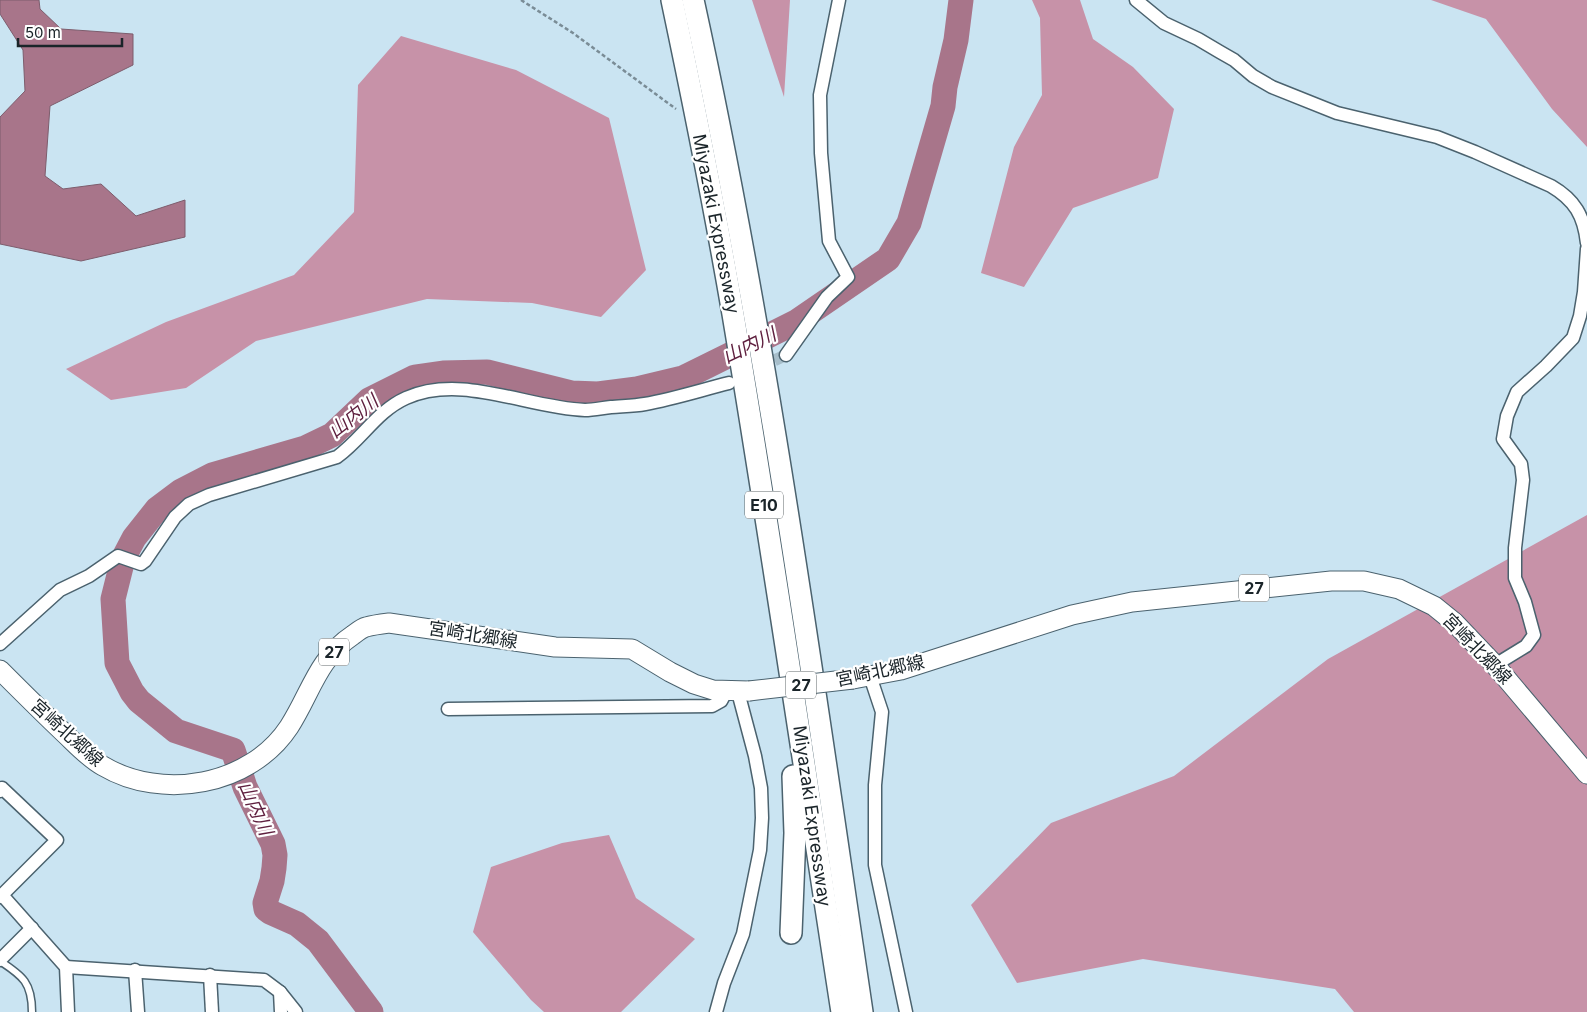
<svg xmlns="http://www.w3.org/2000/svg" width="1587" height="1012" font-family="Inter,'Noto Sans JP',sans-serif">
  <rect width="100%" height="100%" fill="#cae4f2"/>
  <g fill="#c792a8">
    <polygon points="752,0 790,0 784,97"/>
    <polygon points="1032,0 1080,0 1093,39 1133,67 1174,109 1158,178 1073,208 1024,287 981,273 1014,147 1042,95 1040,18"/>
    <polygon points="1431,0 1587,0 1587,147 1552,109 1486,19"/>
    <polygon points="401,36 516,70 609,118 646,270 601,317 532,303 427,299 256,341 186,388 111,400 66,369 166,322 294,275 354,212 358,85"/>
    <polygon points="1587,515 1587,1012 1354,1012 1335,989 1143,959 1017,983 971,905 1051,823 1174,776 1328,659"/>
    <polygon points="609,835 636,898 695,939 621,1012 544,1012 531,1000 473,932 491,867 562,843"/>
  </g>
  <polygon fill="#a8758a" stroke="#7d5d6d" points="0,0 39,0 40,9 61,29 133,34 133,65 50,106 45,176 63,189 101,184 136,216 185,200 185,237 81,261 0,244 0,117 25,91 23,50 0,14"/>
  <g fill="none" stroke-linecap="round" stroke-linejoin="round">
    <polyline stroke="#a8758a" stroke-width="25" points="371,1012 318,941 297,924 270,912 266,909 265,903 272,881 274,868 275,855 273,844 245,787 233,750 176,731 139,701 132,692 117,663 113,599 123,559 134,538 157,509 181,491 212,475 305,448 332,435 369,400 415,377 443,373 487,372 571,393 598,394 637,389 683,378 796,322 888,259 909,223 943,106 945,87 956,40 961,0"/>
    <polyline stroke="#a7beca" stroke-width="12" stroke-dasharray="12 6" stroke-linecap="butt" points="758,368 786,355"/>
    <defs>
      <path id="lane" d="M 0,961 C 23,976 32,983 32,1012"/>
      <g id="street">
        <path d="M 1136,0 L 1164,23 L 1198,39 L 1220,52 L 1234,60 L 1253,76 L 1272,87 L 1337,113 L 1437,137 L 1475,152 L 1551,186 C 1575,200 1584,216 1587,243"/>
        <polyline points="786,355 827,297 848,277 829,241 821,153 820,95 839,0"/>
        <path d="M 0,644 L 60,590 L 89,576 L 118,556 L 141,564 L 145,561 L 175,517 L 189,504 L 209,495 L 337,457 C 362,439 377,411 406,398 C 462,373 527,408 585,410 C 593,410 602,408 611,407 C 622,406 634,406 645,404 C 673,399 701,390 729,383"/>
        <polyline points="1495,665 1526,646 1534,635 1525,602 1515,578 1515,548 1523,480 1521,464 1503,439 1507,416 1517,392 1546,366 1573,338 1580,316 1584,292 1587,249"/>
        <polyline points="870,676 882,712 875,785 875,865 906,1012"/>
        <polyline points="448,709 712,706 721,701 726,692"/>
        <polyline points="0,791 2,788 57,840 0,897"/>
        <polyline points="2,895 66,967 68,1012"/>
        <polyline points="0,960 32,928"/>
        <polyline points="66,967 264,980 280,992 296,1012"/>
        <polyline points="135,970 138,1012"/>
        <polyline points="210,975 212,1012"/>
        <polyline points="280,992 281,1012"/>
        <polyline points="716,1012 724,983 743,934 760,850 762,818 761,788 755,756 738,692"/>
      </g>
      <g id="primary">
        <path d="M 0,670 C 21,691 41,711 62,731 C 75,743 88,758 103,766 C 162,801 250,786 289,727 C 311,693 317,659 353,635 C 357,632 362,628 366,627 C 373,625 381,624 389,623 L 555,647 L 632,649 L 670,672 L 694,684 L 713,690 L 749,691"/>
        <polyline points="853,679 901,670 1072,615 1132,602 1331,581 1364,581 1399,589 1434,606 1455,623 1495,665 1587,774"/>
      </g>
      <g id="highway">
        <path d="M 672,0 C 694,104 715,209 733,314 C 772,546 806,779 842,1012"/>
        <path d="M 693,0 C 766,334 812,674 862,1012"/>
        <polyline points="791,933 795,833 793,776"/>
      </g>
    </defs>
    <use href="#lane" stroke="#4b626e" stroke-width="9"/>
    <use href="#street" stroke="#4b626e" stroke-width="15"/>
    <use href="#primary" stroke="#4b626e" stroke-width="21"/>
    <use href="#highway" stroke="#4b626e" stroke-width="24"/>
    <polyline stroke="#7a8c96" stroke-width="2.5" stroke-dasharray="4 2.5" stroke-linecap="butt" points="521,0 573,33 676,109"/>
    <use href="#lane" stroke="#fff" stroke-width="6"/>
    <use href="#street" stroke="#fff" stroke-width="12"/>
    <use href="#primary" stroke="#fff" stroke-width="19"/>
    <use href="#highway" stroke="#fff" stroke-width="21"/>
    <defs>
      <polyline id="primary-bridge" points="749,691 853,679"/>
    </defs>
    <use href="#primary-bridge" stroke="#4b626e" stroke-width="21" stroke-linecap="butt"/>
    <use href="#primary-bridge" stroke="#fff" stroke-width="19"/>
  </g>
  <g text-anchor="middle" stroke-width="4.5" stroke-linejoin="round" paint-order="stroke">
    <g fill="#fff" stroke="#5f6669" stroke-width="1">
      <rect x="745" y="491.5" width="38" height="27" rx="4"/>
      <rect x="1239" y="574.5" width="30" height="27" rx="4"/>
      <rect x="319" y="638.5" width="30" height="27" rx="4"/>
      <rect x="786" y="671.5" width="30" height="27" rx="4"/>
    </g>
    <g font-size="16" font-weight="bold" fill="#1a2429">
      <text x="764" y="511">E10</text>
      <text x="1254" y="594">27</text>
      <text x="334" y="658">27</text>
      <text x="801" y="691">27</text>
    </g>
    <g font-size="18" fill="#1a2429" stroke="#fff">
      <text transform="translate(716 224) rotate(79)" y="6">Miyazaki Expressway</text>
      <text transform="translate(473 635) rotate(9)" y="6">宮崎北郷線</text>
      <text transform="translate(1477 649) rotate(46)" y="6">宮崎北郷線</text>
      <text transform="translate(880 671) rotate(-12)" y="6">宮崎北郷線</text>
      <text transform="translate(67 733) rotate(42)" y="6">宮崎北郷線</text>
      <text transform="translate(812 816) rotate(82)" y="6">Miyazaki Expressway</text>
    </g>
    <g font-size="19" font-style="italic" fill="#5f203f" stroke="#fff">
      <text transform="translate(749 345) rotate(-26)" y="7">山内川</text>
      <text transform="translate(353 416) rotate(-38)" y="7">山内川</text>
      <text transform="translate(256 808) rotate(66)" y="7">山内川</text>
    </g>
  </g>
  <path d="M18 38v8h104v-8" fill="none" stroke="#1a2429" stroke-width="2.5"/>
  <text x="25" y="38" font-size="15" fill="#1a2429" stroke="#ffffff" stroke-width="4" paint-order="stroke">50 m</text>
</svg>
